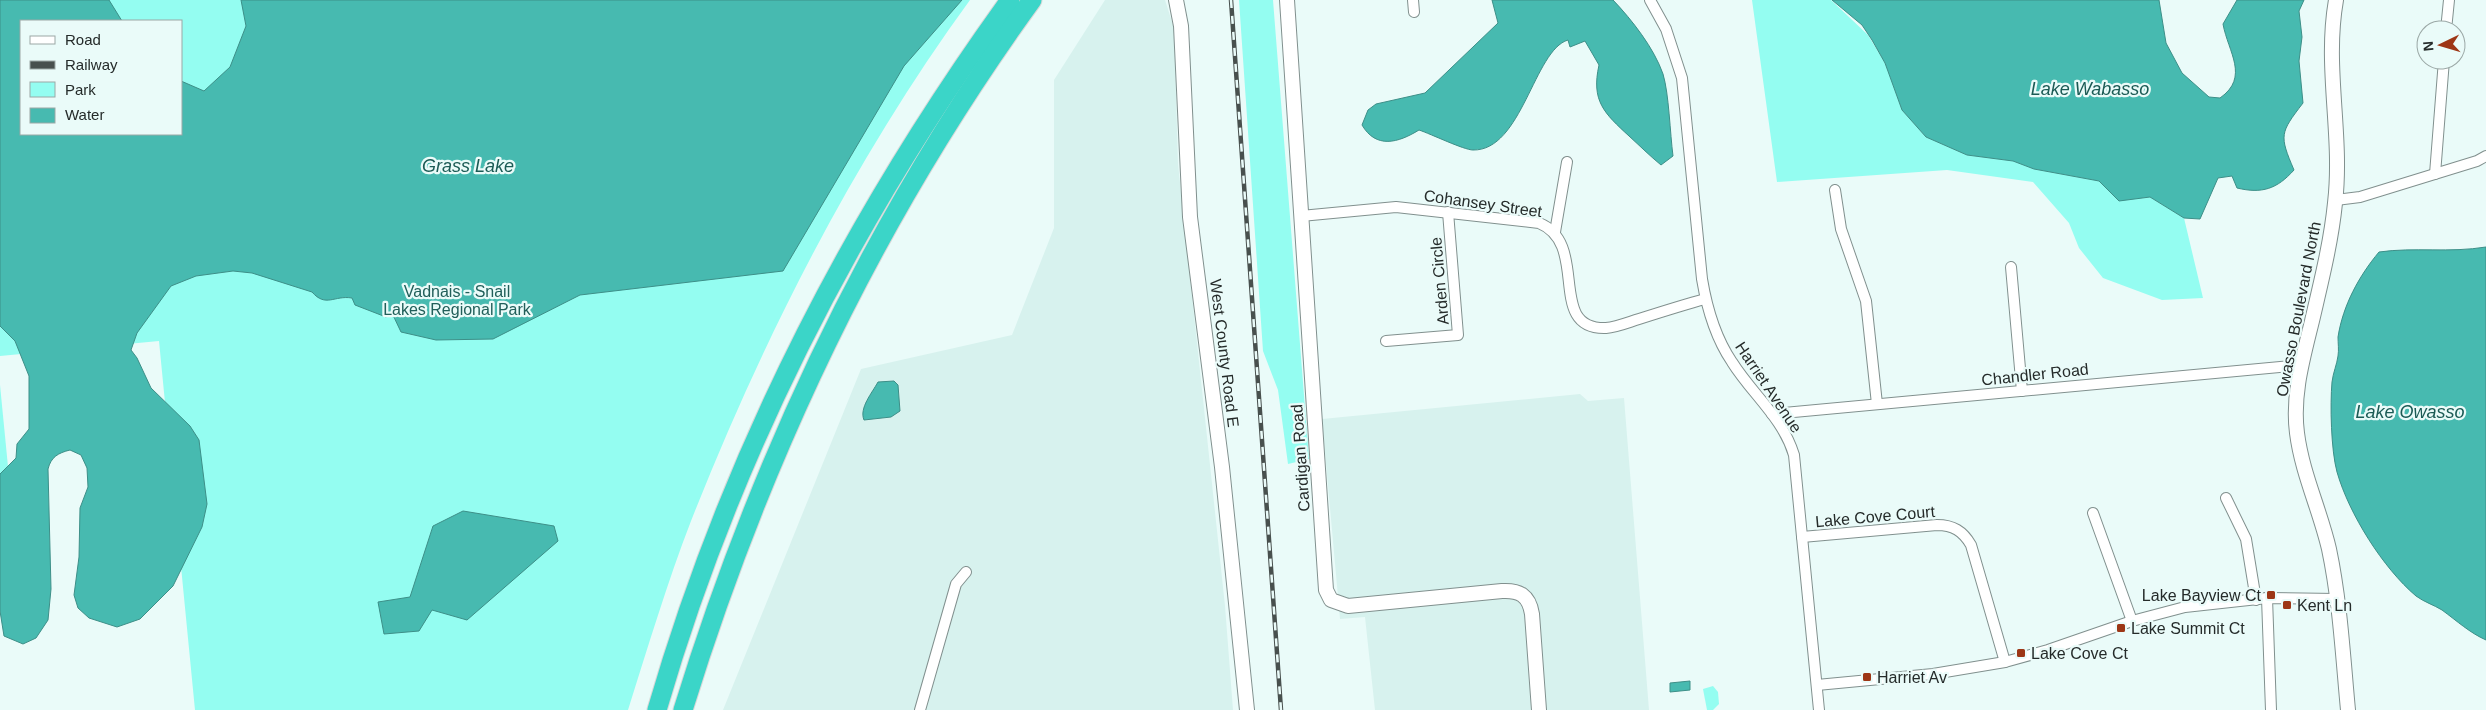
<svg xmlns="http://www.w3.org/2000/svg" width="2486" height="710" font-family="Arial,sans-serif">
  <rect width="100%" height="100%" fill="#eafbf9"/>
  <g fill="#d7f2ee">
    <polygon points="1105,0 1165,0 1174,28 1178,164 1225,606 1233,710 723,710 861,369 1012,335 1054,228 1054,80"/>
    <polygon points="1580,394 1588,401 1624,398 1649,710 1375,710 1365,617 1340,619 1322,419"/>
  </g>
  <g fill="#94fdf1" fill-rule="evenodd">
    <path d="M 0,0 L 970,0 C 854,159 763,338 691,521 C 667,583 648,647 628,710 L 195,710 L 159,341 L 0,356 ZM 21,21 L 181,21 L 181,134 L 21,134 Z"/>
    <polygon points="1239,0 1273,0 1309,459 1288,464 1278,390 1263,351"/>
    <polygon points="1752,0 1831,0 1868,35 1885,63 1902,110 1926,137 1967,155 2013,161 2034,169 2099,181 2109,191 2138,198 2150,197 2184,218 2203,298 2162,300 2103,278 2079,248 2069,223 2033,182 1947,170 1777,182"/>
    <polygon points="0,385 20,589 0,591"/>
    <polygon points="1713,686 1718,692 1719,704 1713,710 1707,710 1703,689"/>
  </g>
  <g fill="#47bab0" stroke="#3d8f88">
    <path d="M 0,0 L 109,0 L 122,21 L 21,21 L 21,134 L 181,134 L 181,81 L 204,91 L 230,67 L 246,26 L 241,0 L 962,0 L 904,66 L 783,271 L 580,295 L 493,339 L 436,340 L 401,332 L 392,313 L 386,317 L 355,305 L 352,298 C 334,295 326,308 312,292 L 252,273 L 233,271 L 196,276 L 171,286 L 137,333 L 131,350 L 137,358 L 151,388 L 190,426 L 199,440 L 207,504 L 202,527 L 173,586 L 140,619 L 117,627 L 89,618 L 78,608 L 74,595 L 79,557 L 80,508 L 88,487 L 87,468 L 81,455 L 70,450 C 58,453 51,457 48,469 L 51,589 L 48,620 L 36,638 L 23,644 L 4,636 L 0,611 L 0,474 L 16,458 L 17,444 L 29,429 L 29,376 L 15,341 L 0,326 Z"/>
    <path d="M 1492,0 L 1613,0 C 1632,20 1654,48 1663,74 C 1669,94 1670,133 1673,156 L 1661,165 C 1650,156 1640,146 1629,136 C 1604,113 1591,101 1599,65 L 1585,41 L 1570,47 L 1568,40 C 1534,50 1522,151 1473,150 C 1464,150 1431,134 1419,130 C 1398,143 1376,149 1362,125 L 1368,110 L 1376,104 L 1425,93 L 1498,23 Z"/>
    <path d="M 1832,0 L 2159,0 L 2166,43 L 2182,73 L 2209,97 L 2220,98 C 2250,77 2228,52 2223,24 L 2237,0 L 2304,0 L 2299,11 L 2302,37 L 2299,61 L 2303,103 C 2280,133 2279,135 2294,170 C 2277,189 2262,194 2237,188 L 2232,176 L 2218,178 L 2200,219 L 2184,218 L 2150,197 L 2119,201 L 2099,181 L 2034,169 L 2013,161 L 1967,155 L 1926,137 L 1902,110 L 1885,63 L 1872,40 L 1862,25 Z"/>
    <path d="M 2486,247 L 2486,640 C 2470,633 2457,621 2442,610 C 2434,605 2424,602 2416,596 C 2383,568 2349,514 2337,472 C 2331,450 2330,405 2332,382 C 2333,373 2337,364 2338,356 C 2339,350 2338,343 2338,337 C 2343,305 2359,276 2379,252 C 2414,247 2450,253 2486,247 Z"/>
    <path d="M 894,381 L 898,385 L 900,411 L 891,417 L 864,420 C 859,408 872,393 878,382 Z"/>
    <polygon points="463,511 554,526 558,541 467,620 432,610 419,631 384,634 378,602 410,597 433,526"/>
    <polygon points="1690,681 1690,690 1670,692 1670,683"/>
  </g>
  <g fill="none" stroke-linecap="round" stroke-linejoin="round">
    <defs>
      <g id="street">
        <polyline points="1413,0 1414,12"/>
        <path d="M 1650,0 L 1666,29 L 1682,78 L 1702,279 C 1707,309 1715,337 1732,362 C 1752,394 1783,418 1794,455 L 1819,710"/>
        <polyline points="2446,30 2449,0"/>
        <polyline points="2435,174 2444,60"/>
        <polyline points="1835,190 1841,229 1866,301 1877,404"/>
        <polyline points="2336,200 2360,197 2477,161 2486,156"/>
        <path d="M 1301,216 L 1396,207 L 1539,223 C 1591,244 1545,330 1606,328 C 1617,327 1629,322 1639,319 C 1661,312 1683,305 1705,299"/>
        <polyline points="1555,232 1567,162"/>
        <polyline points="2011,267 2022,391"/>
        <polyline points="1386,341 1458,335 1448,212"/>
        <polyline points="1772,414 2301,365"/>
        <polyline points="2226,498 2246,539 2256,600"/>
        <polyline points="2093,513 2132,621"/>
        <path d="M 1802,537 L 1937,525 C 1953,525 1963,531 1971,545 L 2005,662"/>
        <polyline points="2267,598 2271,710"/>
        <polyline points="1817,685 1933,674 2005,662 2048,650 2132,621 2185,607 2267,598 2336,599"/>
        <polyline points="920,710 956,584 966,572"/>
      </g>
      <g id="secondary">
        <polyline points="1176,0 1181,26 1190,217 1222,467 1247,710"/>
        <path d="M 1287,0 L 1326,590 L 1331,600 L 1348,606 L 1502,591 C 1519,590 1529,595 1532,614 L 1539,710"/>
        <path d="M 2336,0 C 2324,68 2343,135 2335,203 C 2331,243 2321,282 2312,321 C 2303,358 2292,395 2297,433 C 2302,473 2320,510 2329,549 C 2340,601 2343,657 2348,710"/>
      </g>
      <g id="highway">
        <path d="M 657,710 C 731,454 854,216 1010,0"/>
        <path d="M 683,710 C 761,457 876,215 1032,0"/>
      </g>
    </defs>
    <use href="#street" stroke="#81908e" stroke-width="12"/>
    <use href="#secondary" stroke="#81908e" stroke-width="16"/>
    <use href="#highway" stroke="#d8d9d9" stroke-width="21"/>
    <use href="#street" stroke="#fff" stroke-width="10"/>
    <use href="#secondary" stroke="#fff" stroke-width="14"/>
    <use href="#highway" stroke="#3bd5c8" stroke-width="19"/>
    <defs>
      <polyline id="rail" points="1231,0 1281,710"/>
    </defs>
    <use href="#rail" stroke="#48504e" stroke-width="4.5"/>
    <use href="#rail" stroke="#eafbf9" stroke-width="2.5" stroke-dasharray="8" stroke-linecap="butt"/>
  </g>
  <g fill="#9d3616" stroke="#eafbf9" stroke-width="2">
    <rect x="2266" y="590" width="10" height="10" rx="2.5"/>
    <rect x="2282" y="600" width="10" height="10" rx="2.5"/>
    <rect x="2116" y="623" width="10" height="10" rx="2.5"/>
    <rect x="2016" y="648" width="10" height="10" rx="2.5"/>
    <rect x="1862" y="672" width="10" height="10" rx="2.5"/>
  </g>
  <g text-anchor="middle" stroke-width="4.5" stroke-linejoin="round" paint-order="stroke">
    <g font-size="16" fill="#252b2a" stroke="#eafbf9">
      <text transform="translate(1483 203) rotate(8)" y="6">Cohansey Street</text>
      <text transform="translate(1439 281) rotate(-95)" y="6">Arden Circle</text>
      <text transform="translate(2298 309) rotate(-79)" y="6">Owasso Boulevard North</text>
      <text transform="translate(1225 353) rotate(83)" y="6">West County Road E</text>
      <text transform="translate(2035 374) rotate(-6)" y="6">Chandler Road</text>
      <text transform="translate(1769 387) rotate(56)" y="6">Harriet Avenue</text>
      <text transform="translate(1300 458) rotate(-94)" y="6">Cardigan Road</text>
      <text transform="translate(1875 516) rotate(-5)" y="6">Lake Cove Court</text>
    </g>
    <g font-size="16" fill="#215f5a" stroke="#eafbf9">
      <text x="457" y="297">Vadnais - Snail<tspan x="457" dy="18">Lakes Regional Park</tspan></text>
    </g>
    <g font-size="16" fill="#252b2a" stroke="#eafbf9" text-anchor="start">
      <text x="2261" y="601" text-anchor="end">Lake Bayview Ct</text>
      <text x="2297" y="611">Kent Ln</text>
      <text x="2131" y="634">Lake Summit Ct</text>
      <text x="2031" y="659">Lake Cove Ct</text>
      <text x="1877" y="683">Harriet Av</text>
    </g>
    <g font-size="18" font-style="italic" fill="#1b5b55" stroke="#eafbf9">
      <text x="2090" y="95">Lake Wabasso</text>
      <text x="468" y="172">Grass Lake</text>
      <text x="2410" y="418">Lake Owasso</text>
    </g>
  </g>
  <rect x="20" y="20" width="162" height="115" fill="#eafbf9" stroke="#9ba8a6"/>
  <rect x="30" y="36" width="25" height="8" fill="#ffffff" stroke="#9ba8a6"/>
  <text x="65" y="45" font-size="15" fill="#252b2a">Road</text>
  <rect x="30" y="61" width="25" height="8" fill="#48504e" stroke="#9ba8a6"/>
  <text x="65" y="70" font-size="15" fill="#252b2a">Railway</text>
  <rect x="30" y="82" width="25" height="15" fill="#94fdf1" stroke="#9ba8a6"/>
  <text x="65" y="95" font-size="15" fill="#252b2a">Park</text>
  <rect x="30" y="108" width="25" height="15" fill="#47bab0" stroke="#9ba8a6"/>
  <text x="65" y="120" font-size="15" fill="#252b2a">Water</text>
  <g transform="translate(2441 45) rotate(265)"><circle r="24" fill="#eafbf9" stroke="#9ba8a6"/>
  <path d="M0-4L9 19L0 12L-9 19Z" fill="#9d3616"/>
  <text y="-8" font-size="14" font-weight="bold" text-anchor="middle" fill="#252b2a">N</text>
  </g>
</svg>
